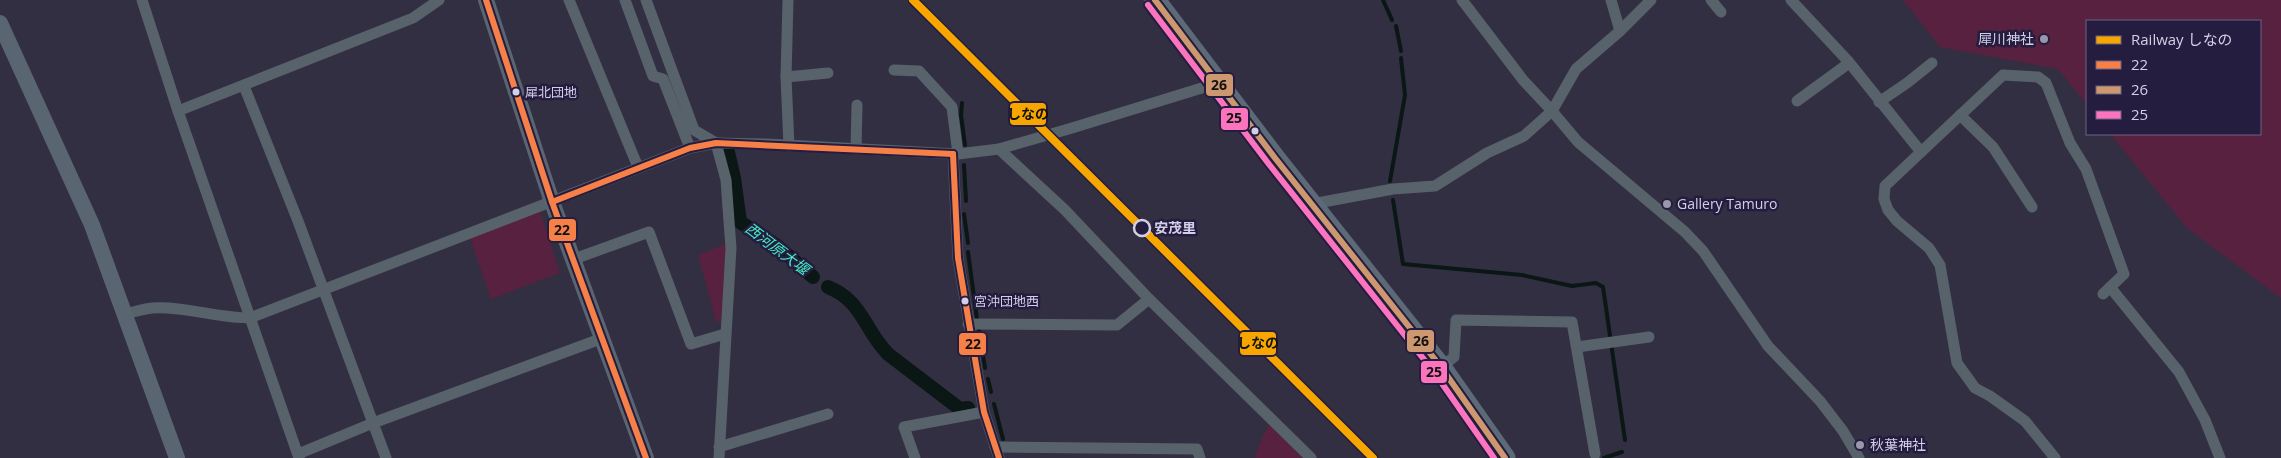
<svg xmlns="http://www.w3.org/2000/svg" width="2281" height="458" font-family="'Open Sans','Noto Sans JP',sans-serif">
  <rect width="100%" height="100%" fill="#332f42"/>
  <g fill="#57213f">
    <polygon points="1903,0 2281,0 2281,298 2187,228 2110,134 2260,134 2260,21 2087,21 2087,105 2058,69 1940,47"/>
    <polygon points="540,212 560,273 491,299 470,238"/>
    <polygon points="726,244 721,322 716,321 698,255"/>
    <polygon points="1269,425 1303,458 1255,458 1262,438"/>
  </g>
  <g fill="none" stroke-linecap="round" stroke-linejoin="round">
    <g stroke="#0a1714" stroke-width="4">
      <polyline points="1383,0 1392,20"/>
      <polyline points="1396,26 1401,51"/>
      <polyline points="962,103 961,115 965,145"/>
      <polyline points="964,165 966,201"/>
      <polyline points="1390,181 1405,95 1401,58"/>
      <polyline points="1393,200 1403,264 1522,275 1572,286 1596,283 1603,287 1625,440"/>
      <polyline points="964,214 968,243"/>
      <polyline points="968,252 977,319"/>
      <polyline points="979,330 985,368"/>
      <polyline points="988,379 991,392"/>
      <polyline points="994,404 1003,439"/>
      <polyline points="1604,458 1622,452"/>
    </g>
    <g stroke="#0a1714" stroke-width="14">
      <polyline points="728,152 734,178 740,222 776,245 813,277"/>
      <path d="M 828,287 C 863,301 864,330 888,354 L 960,409 L 968,408"/>
    </g>
    <g stroke="#58626b" stroke-width="11">
      <polyline points="142,0 178,111 299,458"/>
      <polyline points="569,0 638,167"/>
      <polyline points="625,0 653,76 663,79 690,148"/>
      <polyline points="646,0 694,130 716,143 726,180 731,248 719,458"/>
      <polyline points="788,0 786,77 789,146"/>
      <polyline points="1462,0 1523,80 1552,111 1578,142 1685,232 1703,251 1768,346 1820,401 1843,431 1859,458"/>
      <polyline points="1711,0 1721,12"/>
      <polyline points="1791,0 1848,61 1921,152 1885,186 1884,199 1888,210 1897,221 1929,248 1940,265 1957,363 1975,388 1990,396 2025,421 2055,458"/>
      <polyline points="1620,31 1651,0"/>
      <polyline points="894,70 919,71 952,107 958,154"/>
      <polyline points="786,77 828,73"/>
      <polyline points="244,86 298,221 386,458"/>
      <polyline points="1797,101 1849,63"/>
      <polyline points="1879,102 1907,83 1932,63"/>
      <polyline points="178,111 413,18 439,0"/>
      <polyline points="1960,115 1993,147 2032,207"/>
      <polyline points="856,149 857,105"/>
      <polyline points="999,149 1065,210 1149,299 1311,458"/>
      <polyline points="1921,152 2003,75 2038,77 2046,83 2070,143 2086,169 2124,274 2103,294"/>
      <polyline points="953,154 958,258 984,412 999,458"/>
      <polyline points="1312,204 1393,189 1435,186 1487,153 1524,136 1552,111 1576,69 1620,31 1611,0"/>
      <polyline points="574,259 649,232 691,344 725,334"/>
      <polyline points="2110,287 2179,372 2205,420 2220,458"/>
      <path d="M 125,314 C 134,312 143,309 152,308 C 185,306 217,318 250,318 L 690,148 L 716,143 L 766,144 L 958,154 L 999,149 L 1072,128 L 1218,83"/>
      <polyline points="968,324 1117,325 1149,299"/>
      <polyline points="1577,347 1649,337"/>
      <polyline points="1441,367 1454,357 1456,320 1572,322 1595,454"/>
      <polyline points="719,447 828,414"/>
      <polyline points="995,447 1197,449 1200,458"/>
      <polyline points="298,454 373,423 603,338"/>
      <polyline points="915,458 904,427 984,412"/>
    </g>
    <g stroke="#596671" stroke-width="16">
      <polyline points="486,0 552,202 646,458"/>
      <polyline points="0,23 92,225 177,458"/>
    </g>
    <polyline stroke="#5c6a78" stroke-width="21" points="1155,0 1275,158 1441,367 1505,458"/>
    <defs>
      <g id="bus-1">
        <polyline points="486,0 552,202 646,458"/>
        <polyline points="953,154 958,258 984,412 999,458"/>
        <polyline points="552,202 690,148 716,143 953,154"/>
      </g>
      <polyline id="bus-2" points="1155,0 1275,158 1441,367 1505,458"/>
      <polyline id="bus-3" points="1148,5 1268,163 1434,372 1494,458"/>
    </defs>
    <use href="#bus-1" stroke="#251d3f" stroke-width="10"/>
    <use href="#bus-2" stroke="#251d3f" stroke-width="10"/>
    <use href="#bus-3" stroke="#251d3f" stroke-width="10"/>
    <use href="#bus-1" stroke="#f78048" stroke-width="6"/>
    <use href="#bus-2" stroke="#cd976f" stroke-width="6"/>
    <use href="#bus-3" stroke="#fc73be" stroke-width="6"/>
    <defs>
      <polyline id="rail-1" points="913,0 1373,458"/>
    </defs>
    <use href="#rail-1" stroke="#251d3f" stroke-width="11"/>
    <use href="#rail-1" stroke="#f7a600" stroke-width="8"/>
  </g>
  <g fill="#9a97ad" stroke="#251d3f" stroke-width="2">
    <circle cx="2044" cy="39" r="5"/>
    <circle cx="1667" cy="204" r="5"/>
    <circle cx="1860" cy="445" r="5"/>
  </g>
  <g fill="#d2cfe6" stroke="#251d3f" stroke-width="2">
    <circle cx="516" cy="92" r="4.5"/>
    <circle cx="1255" cy="131" r="4.5"/>
    <circle cx="965" cy="301" r="4.5"/>
  </g>
  <circle fill="#251d3f" stroke="#d2cfe6" stroke-width="2.5" cx="1142" cy="228" r="8"/>
  <g text-anchor="middle" stroke-width="5" stroke-linejoin="round" paint-order="stroke">
    <g font-size="13" fill="#d2cfe6" stroke="#251d3f" text-anchor="start">
      <text x="525" y="97">犀北団地</text>
      <text x="974" y="306">宮沖団地西</text>
    </g>
    <g font-size="14" fill="#d2cfe6" stroke="#251d3f" text-anchor="start">
      <text x="2034" y="44" text-anchor="end">犀川神社</text>
      <text x="1677" y="209">Gallery Tamuro</text>
      <text x="1870" y="450">秋葉神社</text>
    </g>
    <g font-size="14" font-weight="bold" fill="#d2cfe6" stroke="#251d3f" text-anchor="start">
      <text x="1154" y="233">安茂里</text>
    </g>
    <g font-size="15" font-style="italic" fill="#43eac2" stroke="#251d3f">
      <text transform="translate(777 249) rotate(37)" y="5">西河原大堰</text>
    </g>
  </g>
  <g stroke="#251d3f" stroke-width="2">
    <rect x="1205" y="73" width="29" height="24" rx="5" fill="#cd976f"/>
    <rect x="1009" y="102" width="38" height="24" rx="5" fill="#f7a600"/>
    <rect x="1220" y="107" width="29" height="24" rx="5" fill="#fc73be"/>
    <rect x="548" y="218" width="29" height="24" rx="5" fill="#f78048"/>
    <rect x="1406" y="329" width="29" height="24" rx="5" fill="#cd976f"/>
    <rect x="1239" y="331" width="38" height="25" rx="5" fill="#f7a600"/>
    <rect x="958" y="332" width="29" height="24" rx="5" fill="#f78048"/>
    <rect x="1420" y="360" width="28" height="24" rx="5" fill="#fc73be"/>
  </g>
  <g font-size="14" text-anchor="middle" font-weight="bold" fill="#111">
    <text x="1219" y="90">26</text>
    <text x="1028" y="119">しなの</text>
    <text x="1234" y="123">25</text>
    <text x="562" y="235">22</text>
    <text x="1421" y="346">26</text>
    <text x="1258" y="348">しなの</text>
    <text x="973" y="349">22</text>
    <text x="1434" y="377">25</text>
  </g>
  <rect x="2086" y="20" width="175" height="115" fill="#251d3f" stroke="#6a6482"/>
  <rect x="2096" y="36" width="25" height="8" fill="#f7a600" stroke="#6a6482"/>
  <text x="2131" y="45" font-size="15" fill="#d2cfe6">Railway しなの</text>
  <rect x="2096" y="61" width="25" height="8" fill="#f78048" stroke="#6a6482"/>
  <text x="2131" y="70" font-size="15" fill="#d2cfe6">22</text>
  <rect x="2096" y="86" width="25" height="8" fill="#cd976f" stroke="#6a6482"/>
  <text x="2131" y="95" font-size="15" fill="#d2cfe6">26</text>
  <rect x="2096" y="111" width="25" height="8" fill="#fc73be" stroke="#6a6482"/>
  <text x="2131" y="120" font-size="15" fill="#d2cfe6">25</text>
</svg>
